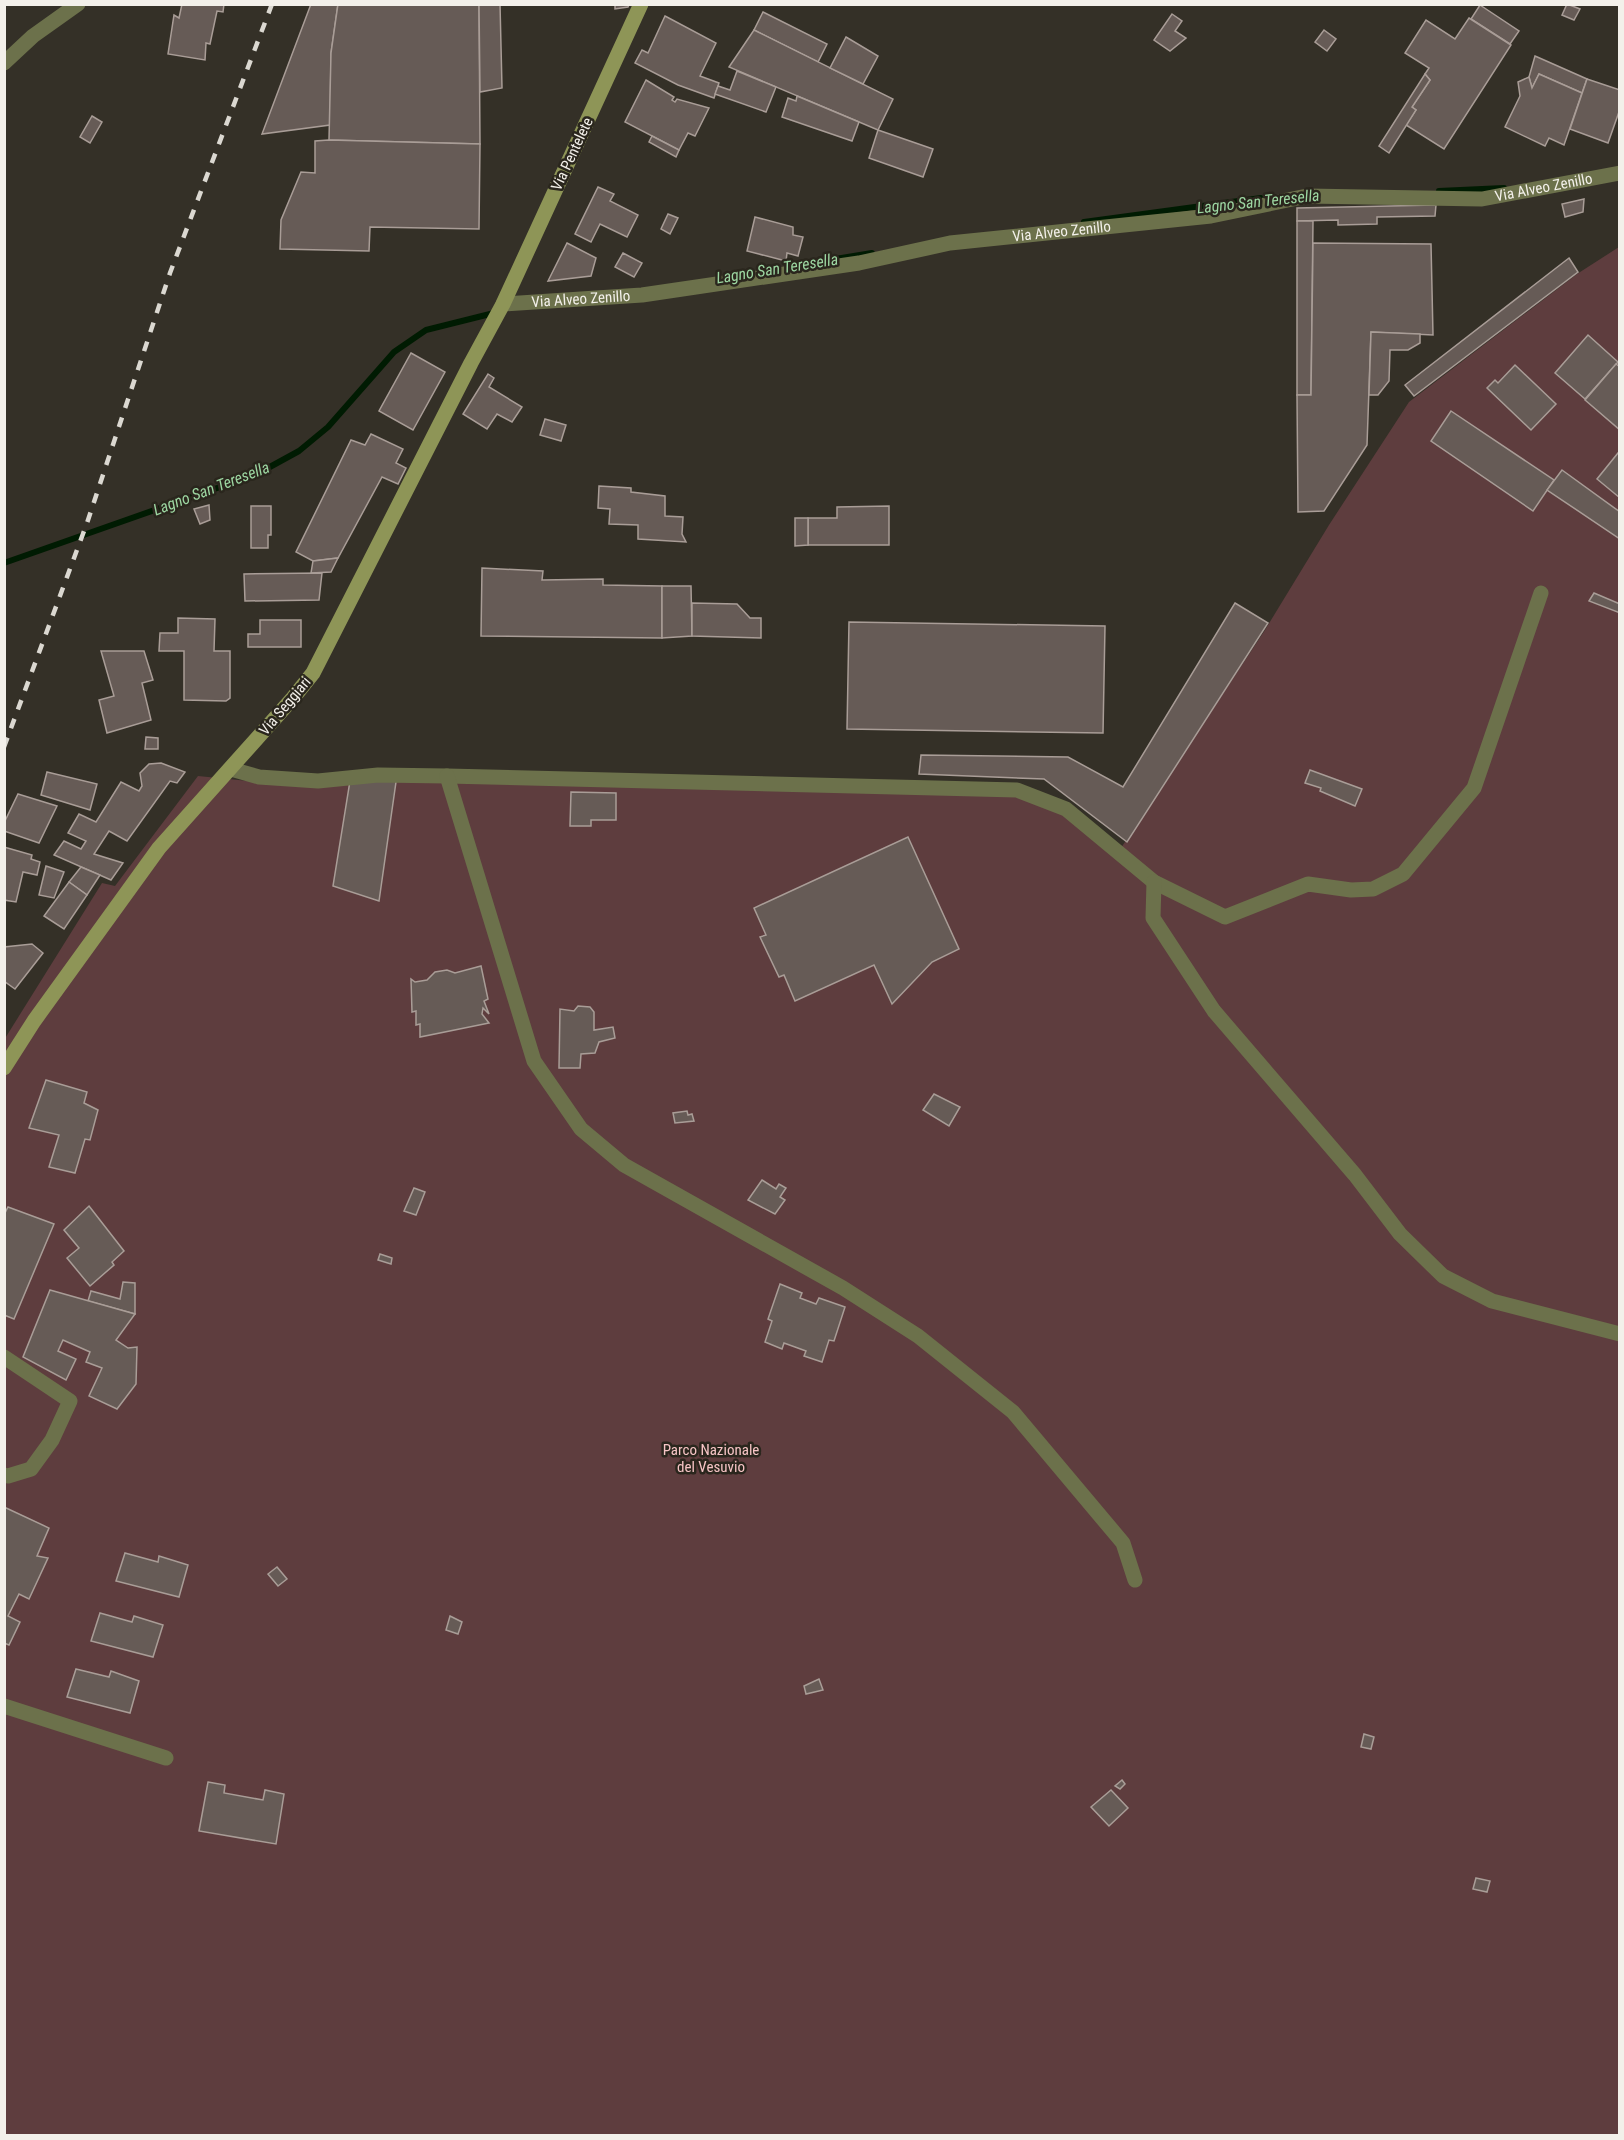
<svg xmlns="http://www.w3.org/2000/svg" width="1624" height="2140" font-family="'Roboto Condensed',sans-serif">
  <rect width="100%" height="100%" fill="#343027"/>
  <polygon fill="#5e3d3e" points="1619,247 1619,2135 5,2135 4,1040 102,883 115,886 198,776 288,785 452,777 1005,787 1042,792 1119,851 1265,630 1329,525 1409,402 1577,274"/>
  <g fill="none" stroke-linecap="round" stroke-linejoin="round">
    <g stroke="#001b02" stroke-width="6">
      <polyline points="1439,191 1504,188"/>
      <polyline points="1084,222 1261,198"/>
      <polyline points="817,262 872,253"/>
      <polyline points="4,563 257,474 299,451 328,427 394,352 426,330 494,313"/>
    </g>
  </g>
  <g fill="#665b56" stroke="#a99d97" stroke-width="1.5">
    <polygon points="182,4 224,4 223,12 217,11 210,44 206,43 205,60 168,54 174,15 179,18"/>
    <polygon points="311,4 338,4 331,53 330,125 262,134"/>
    <polygon points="338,4 479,4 480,144 329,140 331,53"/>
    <polygon points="479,4 500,4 502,88 480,92"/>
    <polygon points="615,4 629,4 628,7 615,9"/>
    <polygon points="1567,4 1580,9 1574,20 1562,15"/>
    <polygon points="1480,5 1519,31 1510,44 1471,19"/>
    <polygon points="763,12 827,44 818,62 754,30"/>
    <polygon points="1172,14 1182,21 1175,31 1186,38 1170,51 1154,40"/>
    <polygon points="665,16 716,43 700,76 719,83 714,98 678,85 635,63 642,50 648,53"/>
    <polygon points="1469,18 1511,45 1444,149 1406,125 1416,110 1412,107 1430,80 1425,74 1429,68 1405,53 1426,20 1455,39"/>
    <polygon points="754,30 893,99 878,130 729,67"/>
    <polygon points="1324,30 1336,39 1327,51 1315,42"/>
    <polygon points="846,37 878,56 863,84 830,68"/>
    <polygon points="1535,56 1587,79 1582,93 1539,74 1532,88 1529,77"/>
    <polygon points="737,71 776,87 766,112 715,94 718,86 730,90"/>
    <polygon points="1425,74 1430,80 1412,107 1416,110 1389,153 1379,146"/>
    <polygon points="1539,74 1582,93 1564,145 1549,138 1545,146 1505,127 1520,96 1518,82 1529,77 1532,88"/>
    <polygon points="1587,79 1620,90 1620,109 1608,143 1570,129"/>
    <polygon points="646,80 674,97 672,100 675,102 677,99 709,108 695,136 688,133 679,150 625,122"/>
    <polygon points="797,96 859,122 852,141 782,117 788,98 796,101"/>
    <polygon points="92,116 102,122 90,143 80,137"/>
    <polygon points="878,130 933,149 923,177 869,158"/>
    <polygon points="652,136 679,150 676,157 649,142"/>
    <polygon points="329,140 480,144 479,229 370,227 369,251 280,249 281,220 301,172 315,173 315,141"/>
    <polygon points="598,187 614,194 610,201 638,215 627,237 600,224 591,242 575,234"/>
    <polygon points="1584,199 1583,212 1565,217 1562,204"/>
    <polygon points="1436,205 1435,216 1377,217 1377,224 1338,225 1338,220 1297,221 1297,208"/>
    <polygon points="668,214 678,218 670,234 661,229"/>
    <polygon points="755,217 793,227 793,235 803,237 798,256 787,253 786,261 747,251"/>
    <polygon points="1297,221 1313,221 1311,395 1297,395"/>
    <polygon points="567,243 596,258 591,276 548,281"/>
    <polygon points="1313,243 1431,244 1433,335 1371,332 1367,445 1324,511 1298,512 1297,395 1311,395"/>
    <polygon points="623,253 642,263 634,277 615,267"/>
    <polygon points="1569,258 1578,272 1414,396 1405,385"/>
    <polygon points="1371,332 1420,334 1420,343 1408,350 1390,350 1389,381 1378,395 1369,395"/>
    <polygon points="1588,335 1618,362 1585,399 1555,373"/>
    <polygon points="411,353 445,372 413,430 379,411"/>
    <polygon points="1616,364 1620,367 1620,430 1585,400"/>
    <polygon points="1515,365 1556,404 1531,430 1487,388 1495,380 1498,383"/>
    <polygon points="488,374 494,378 489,387 522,407 512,422 497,414 487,429 463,414"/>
    <polygon points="1451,411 1554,480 1533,511 1431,441"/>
    <polygon points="545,419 566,425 561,441 540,435"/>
    <polygon points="371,434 403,449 396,463 406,468 398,484 382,477 338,558 313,561 296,552 351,440 365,445"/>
    <polygon points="1618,453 1620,454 1620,498 1597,479"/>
    <polygon points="1562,470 1620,512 1620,539 1547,490"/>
    <polygon points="599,486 631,488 631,492 665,496 665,516 683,517 682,534 686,542 638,539 638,525 609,524 610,509 598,508"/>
    <polygon points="209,505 210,520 200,524 194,509"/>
    <polygon points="251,506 271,506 271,535 268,535 268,548 251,548"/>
    <polygon points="889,506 889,545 808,545 808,518 837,518 837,507"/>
    <polygon points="795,518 808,518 808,545 795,546"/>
    <polygon points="338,558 331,572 311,573 313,561"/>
    <polygon points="482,568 543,571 542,580 603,579 603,585 662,586 662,638 481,636"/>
    <polygon points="322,573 319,600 245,601 244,574"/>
    <polygon points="662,586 691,586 692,636 662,638"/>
    <polygon points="1594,593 1620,604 1620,613 1589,601"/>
    <polygon points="692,603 737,604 750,618 761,618 761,638 692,636"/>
    <polygon points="1235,603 1268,623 1127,842 1044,779 919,774 921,755 1068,757 1123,787"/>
    <polygon points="178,618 215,619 214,651 230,651 230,698 226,701 184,700 184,651 159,651 160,633 178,633"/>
    <polygon points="260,620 301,620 301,647 248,647 248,634 260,634"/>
    <polygon points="849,622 1105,626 1103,733 847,729"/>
    <polygon points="101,651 144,651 153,680 142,683 151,720 107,733 99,700 114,696"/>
    <polygon points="146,737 158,738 158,749 145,749"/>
    <polygon points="161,763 185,772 177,783 170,781 127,841 109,831 94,854 123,863 111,880 54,855 64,841 81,849 86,841 68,833 79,814 96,822 121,782 139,791 142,786 140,773 149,764"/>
    <polygon points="1310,770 1362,789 1355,806 1320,791 1321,788 1305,783"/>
    <polygon points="47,772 97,784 90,810 41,795"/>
    <polygon points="397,775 379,901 333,886 350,781"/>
    <polygon points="571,792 616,793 616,820 591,820 591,826 570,826"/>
    <polygon points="18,794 57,806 39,843 4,831 4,823"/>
    <polygon points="908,837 959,949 932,962 892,1004 874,965 795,1001 784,975 779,977 760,937 766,935 754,908"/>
    <polygon points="4,847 32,855 31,859 40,862 37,875 23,872 16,902 4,900"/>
    <polygon points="46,866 64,872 54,898 39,895"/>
    <polygon points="81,867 100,875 87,895 69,882"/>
    <polygon points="69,882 87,895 64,929 44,916"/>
    <polygon points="32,944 43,953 15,989 4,981 4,947"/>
    <polygon points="481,966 488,999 484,1001 489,1014 483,1008 482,1014 489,1023 420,1037 420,1024 416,1025 416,1011 412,1012 411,979 415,982 427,980 435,972 447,970 455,973"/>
    <polygon points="578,1006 590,1007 594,1012 594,1030 613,1027 615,1038 599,1042 595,1053 581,1054 580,1068 559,1068 560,1009 574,1011"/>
    <polygon points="46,1080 87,1092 84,1103 98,1110 90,1140 85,1139 75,1173 49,1167 59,1135 29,1128"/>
    <polygon points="934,1094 960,1107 949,1126 923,1110"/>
    <polygon points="687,1111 688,1115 692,1114 694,1121 675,1123 673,1113"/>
    <polygon points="762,1180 776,1189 779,1184 786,1188 780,1197 785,1200 775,1214 748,1200"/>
    <polygon points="414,1188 425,1192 416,1215 404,1211"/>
    <polygon points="89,1206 124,1251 112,1262 114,1265 90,1286 67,1258 79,1248 64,1230"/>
    <polygon points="8,1207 54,1224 14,1319 4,1315 4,1215"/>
    <polygon points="380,1254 392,1258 391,1264 378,1260"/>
    <polygon points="123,1282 135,1283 135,1314 88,1301 91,1291 120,1299"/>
    <polygon points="780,1284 802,1293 800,1298 816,1304 819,1298 845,1307 834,1341 829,1340 822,1362 804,1356 806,1351 784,1343 782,1349 765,1342 772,1321 768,1319"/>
    <polygon points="50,1290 135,1314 116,1340 128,1348 137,1347 136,1384 117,1409 89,1396 102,1368 86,1362 90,1352 63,1340 58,1351 76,1359 66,1380 23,1357"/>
    <polygon points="4,1507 49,1528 37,1556 48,1558 29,1599 19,1594 8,1616 20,1622 9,1645 4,1643"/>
    <polygon points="125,1553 158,1562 159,1556 188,1565 179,1597 116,1581"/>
    <polygon points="277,1567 287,1579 278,1586 268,1574"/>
    <polygon points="100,1613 132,1622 134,1616 163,1625 153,1657 91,1641"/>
    <polygon points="450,1616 462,1622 458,1634 446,1630"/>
    <polygon points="76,1669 109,1677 111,1671 139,1681 130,1713 67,1697"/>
    <polygon points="819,1679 823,1690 806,1694 804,1686"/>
    <polygon points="1364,1734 1374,1737 1371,1749 1361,1747"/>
    <polygon points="1122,1780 1125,1784 1120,1789 1115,1786"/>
    <polygon points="208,1782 225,1785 224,1793 263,1800 265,1790 284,1794 276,1844 199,1831"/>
    <polygon points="1111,1790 1128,1808 1109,1826 1091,1807"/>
    <polygon points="1476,1878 1490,1881 1487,1892 1473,1889"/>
  </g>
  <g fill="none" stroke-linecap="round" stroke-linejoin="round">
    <g stroke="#6c714b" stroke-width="15">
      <polyline points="4,63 33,36 78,4"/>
      <path id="s1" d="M 503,304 L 642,295 L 859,263 L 950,243 L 1211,216 L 1307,196 L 1482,199 L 1620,173"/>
      <polyline points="231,769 259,777 318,781 378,775 447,776 1017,790 1066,809 1154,882 1225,917 1308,884 1351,890 1373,889 1403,874 1474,788 1541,593"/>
      <polyline points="447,776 534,1061 581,1129 624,1165 843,1288 918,1336 1013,1412 1123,1543 1135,1580"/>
      <polyline points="1154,882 1153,918 1214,1011 1355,1175 1400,1234 1443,1276 1492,1301 1620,1334"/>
      <polyline points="4,1357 70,1401 52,1440 31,1469 8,1476 4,1475"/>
      <polyline points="4,1706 166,1758"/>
    </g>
    <polyline stroke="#8e9557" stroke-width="15" points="4,1068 34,1021 159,848 293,698 313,673 471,363 503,304 641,4"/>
    <polyline stroke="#dbd8d1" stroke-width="4.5" stroke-dasharray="10 10" stroke-linecap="butt" points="4,747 87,523 170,273 272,4"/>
  </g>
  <g text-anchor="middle" stroke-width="5" stroke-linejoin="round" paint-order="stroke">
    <g font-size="15" fill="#f3f0ea" stroke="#2a261d">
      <text transform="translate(572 154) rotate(-65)" y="5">Via Pentelete</text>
      <text dy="5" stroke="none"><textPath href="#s1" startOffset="1050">Via Alveo Zenillo</textPath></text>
      <text dy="5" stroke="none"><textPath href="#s1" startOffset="564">Via Alveo Zenillo</textPath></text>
      <text dy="5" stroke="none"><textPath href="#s1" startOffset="78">Via Alveo Zenillo</textPath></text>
      <text transform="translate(285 706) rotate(-50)" y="5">Via Seggiari</text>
    </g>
    <g font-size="15" fill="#f6c4c5" stroke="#2a261d">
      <text x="711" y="1455">Parco Nazionale<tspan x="711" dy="17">del Vesuvio</tspan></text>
    </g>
    <g font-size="16" font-style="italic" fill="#9dd7a2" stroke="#2a261d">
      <text transform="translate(1258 201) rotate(-6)" y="6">Lagno San Teresella</text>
      <text transform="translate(777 268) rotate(-9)" y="6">Lagno San Teresella</text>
      <text transform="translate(211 488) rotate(-21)" y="6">Lagno San Teresella</text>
    </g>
  </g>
  <rect width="1624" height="2140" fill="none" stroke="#f3f0ea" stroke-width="12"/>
</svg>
